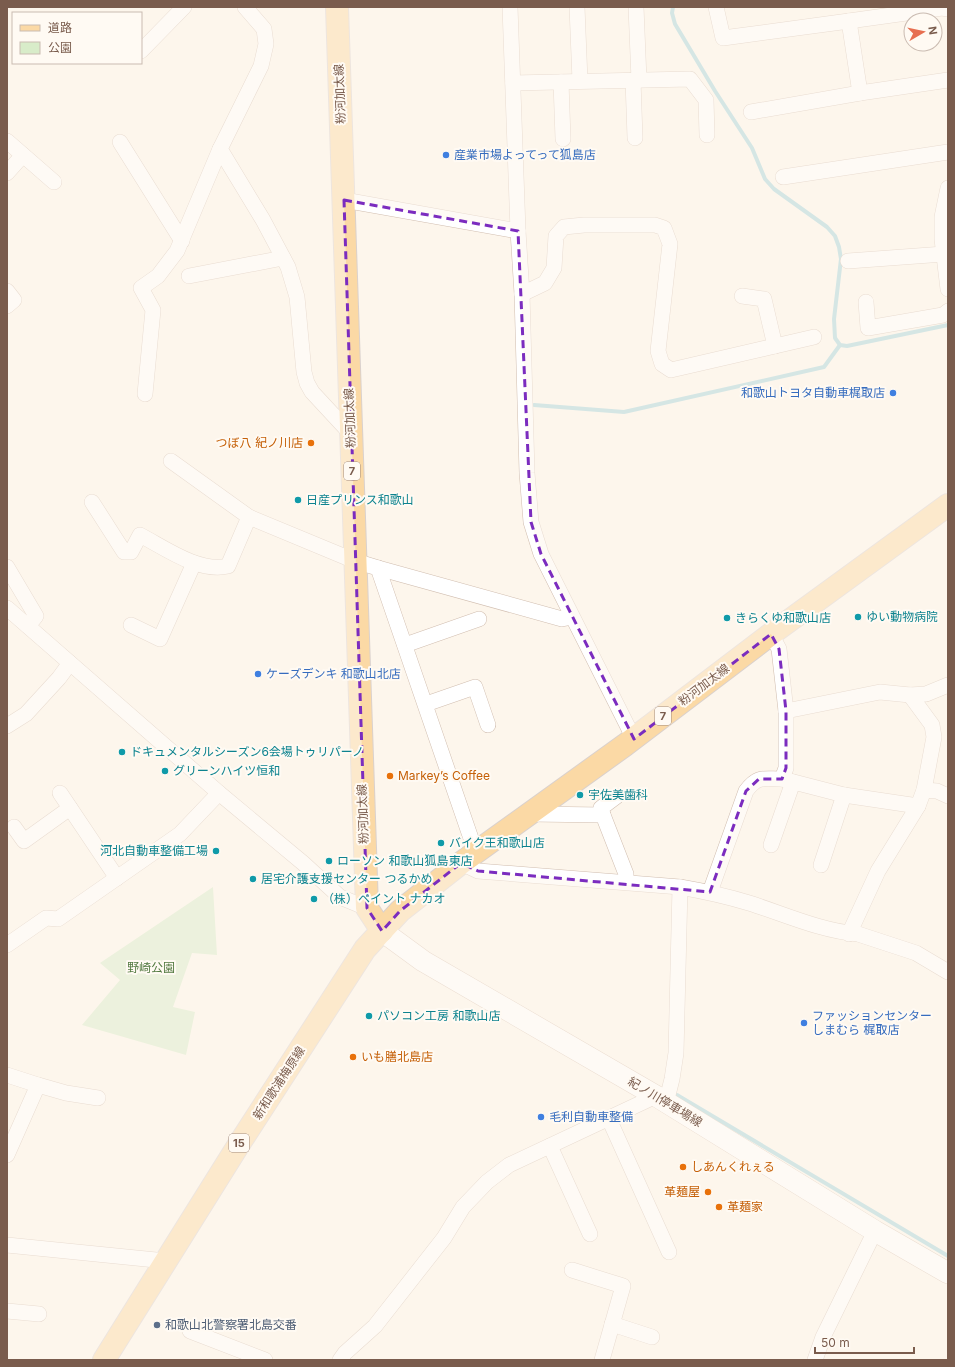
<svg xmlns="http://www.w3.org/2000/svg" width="955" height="1367" font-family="Inter,'Noto Sans JP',sans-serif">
  <rect width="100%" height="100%" fill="#fdf6ec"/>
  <polygon fill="#d8ecc9" points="213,887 217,955 192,953 173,1007 195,1012 186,1055 82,1025 120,980 100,963"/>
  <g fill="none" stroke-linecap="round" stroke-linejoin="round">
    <g stroke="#a5d3da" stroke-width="4">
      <polyline points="673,7 672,13 675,24 715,91 752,148 765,179 774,189 827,227 835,236 839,247 841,259 834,319 835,338 840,345 847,346 948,325"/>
      <polyline points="534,405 624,412 824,367 840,345"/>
      <polyline points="677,1095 948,1256"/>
    </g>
    <defs>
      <g id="minor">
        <polyline points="245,7 264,29 266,44 261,66 220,149 263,220 288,267 297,297 304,372 307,383 312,392 350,433"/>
        <polyline points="510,7 518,231 522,294 527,473 531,522 541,554 634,739"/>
        <polyline points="577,7 580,81"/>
        <polyline points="636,7 639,80"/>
        <polyline points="716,7 723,38 849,21"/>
        <polyline points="141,51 184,7"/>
        <polyline points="633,80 635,138"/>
        <polyline points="561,82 563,139"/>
        <polyline points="513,83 690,79 706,100 707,135"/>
        <polyline points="860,93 849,21 942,8 948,9"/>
        <polyline points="751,112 860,93 948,80"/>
        <polyline points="7,141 54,182"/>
        <polyline points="120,142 182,241"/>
        <polyline points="7,173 23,155"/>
        <polyline points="783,177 948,152"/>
        <polyline points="948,188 942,217 942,239 948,289"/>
        <polyline points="344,200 518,231"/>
        <polyline points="848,261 944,254"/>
        <polyline points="189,276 283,258"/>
        <polyline points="7,291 14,300 7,306"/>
        <polyline points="522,294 545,283 554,268 556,236 564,227 584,225 655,225 664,228 670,244 658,351 662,364 671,370 775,346 764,299 742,296"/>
        <polyline points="866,302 868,328 943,315 948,311"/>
        <polyline points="775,346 814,337"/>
        <polyline points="145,394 153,310 141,288 158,276 177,251 220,149"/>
        <polyline points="171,461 249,517 355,561 378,568 476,853"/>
        <path d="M 92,502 L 124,552 L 131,552 L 140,535 C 165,548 199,573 228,566 L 249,517"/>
        <polyline points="7,567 36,616 28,626"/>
        <polyline points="378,568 562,619 572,617"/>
        <polyline points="7,608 219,793 303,863 340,897 367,908"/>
        <polyline points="131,625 160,639 194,563"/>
        <polyline points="405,645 479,619"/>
        <polyline points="426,704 475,687 488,725"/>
        <polyline points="786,711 880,692 910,695 926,694 948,685"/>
        <polyline points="7,726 26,714 59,678 70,663"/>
        <polyline points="782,779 844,795 918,806"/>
        <polyline points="924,790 937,791 948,796"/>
        <polyline points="60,793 117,878"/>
        <polyline points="531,814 603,815 626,874 626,882"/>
        <polyline points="603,815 601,808 617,796"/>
        <polyline points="14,827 24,841 70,808"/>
        <polyline points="771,845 793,782"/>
        <path d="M 461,863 L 478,871 L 680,887 C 703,891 726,896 749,903 C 784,914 821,931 858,934 L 916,953 L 948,972"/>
        <polyline points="821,865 844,795"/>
        <path d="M 710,892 L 746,791 C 758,775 764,779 782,779 L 786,768 L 786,711 L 779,649 L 771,634"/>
        <polyline points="849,934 878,871 918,806 924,790 934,737 932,725 910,695"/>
        <polyline points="7,945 46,918 58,919 180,834 219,793"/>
        <polyline points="7,1075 38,1085"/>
        <polyline points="666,1103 672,1079 676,1053 680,887"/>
        <polyline points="609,1119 669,1252"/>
        <polyline points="550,1146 590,1234"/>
        <polyline points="7,1155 38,1085 66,1093 98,1098"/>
        <polyline points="7,1245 166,1261"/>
        <polyline points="572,1270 623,1286 602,1360"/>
        <polyline points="7,1311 39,1314"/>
        <polyline points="612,1324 652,1337"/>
        <polyline points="190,1331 265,1360"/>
        <polyline points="340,1360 345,1353 375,1326 444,1238 463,1207 487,1182 509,1165 656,1096"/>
        <polyline points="815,1360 823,1337 875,1231"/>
      </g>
      <polyline id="secondary" points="382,931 423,961 656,1096 875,1231 948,1273"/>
      <g id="primary">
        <polyline points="337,7 367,908 382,931"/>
        <polyline points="104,1360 241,1141 365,949 400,911 461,863 625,745 771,634 948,505"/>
      </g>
    </defs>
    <use href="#minor" stroke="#d1beb0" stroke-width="16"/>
    <use href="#secondary" stroke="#d6c0b0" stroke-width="22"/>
    <use href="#primary" stroke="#dad1cd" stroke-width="24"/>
    <use href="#minor" stroke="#fff" stroke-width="15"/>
    <use href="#secondary" stroke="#fff" stroke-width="21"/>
    <use href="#primary" stroke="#fbd9a5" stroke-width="22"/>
  </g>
  <path d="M0 0H955V1367H0ZM 344,200 L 518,231 L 531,522 L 541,554 L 634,739 L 771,634 L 779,649 L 786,711 L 786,768 L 782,779 L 759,779 L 746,791 L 710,892 L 478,871 L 461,863 L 400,911 L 382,931 L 367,908 Z" fill="#fdf6ec" fill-opacity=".55" fill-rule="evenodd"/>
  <path fill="none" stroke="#7b2cbf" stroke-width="3" stroke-dasharray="8 5" stroke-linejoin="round" d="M 344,200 L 518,231 L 531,522 L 541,554 L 634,739 L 771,634 L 779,649 L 786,711 L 786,768 L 782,779 L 759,779 L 746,791 L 710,892 L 478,871 L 461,863 L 400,911 L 382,931 L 367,908 Z"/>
  <g fill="#3f7fe0" stroke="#fffaf3" stroke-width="1.5">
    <circle cx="446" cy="155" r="4"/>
    <circle cx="893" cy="393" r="4"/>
    <circle cx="258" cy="674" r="4"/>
    <circle cx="804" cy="1023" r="4"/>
    <circle cx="541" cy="1117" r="4"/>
  </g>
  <g fill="#e8710a" stroke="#fffaf3" stroke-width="1.5">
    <circle cx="311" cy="443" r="4"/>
    <circle cx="390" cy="776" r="4"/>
    <circle cx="353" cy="1057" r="4"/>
    <circle cx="683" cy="1167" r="4"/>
    <circle cx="708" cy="1192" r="4"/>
    <circle cx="719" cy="1207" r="4"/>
  </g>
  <g fill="#0f9aa8" stroke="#fffaf3" stroke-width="1.5">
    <circle cx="298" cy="500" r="4"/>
    <circle cx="858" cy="617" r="4"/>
    <circle cx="727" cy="618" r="4"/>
    <circle cx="122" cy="752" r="4"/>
    <circle cx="165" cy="771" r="4"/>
    <circle cx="580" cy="795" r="4"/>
    <circle cx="441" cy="843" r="4"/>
    <circle cx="216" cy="851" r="4"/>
    <circle cx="329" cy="861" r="4"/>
    <circle cx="253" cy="879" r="4"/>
    <circle cx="314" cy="899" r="4"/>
    <circle cx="369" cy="1016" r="4"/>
  </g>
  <circle fill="#5c6f8a" stroke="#fffaf3" stroke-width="1.5" cx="157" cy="1325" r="4"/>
  <g text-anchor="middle" stroke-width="4" stroke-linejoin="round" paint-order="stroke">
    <g fill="#fffaf3" stroke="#a28b7f" stroke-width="1">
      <rect x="344" y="462" width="16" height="18" rx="3"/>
      <rect x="655" y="707" width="16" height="18" rx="3"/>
      <rect x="229" y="1134" width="20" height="18" rx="3"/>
    </g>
    <g font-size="11" font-weight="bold" fill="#7a5c4d">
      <text x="352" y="475">7</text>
      <text x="663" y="720">7</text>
      <text x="239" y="1147">15</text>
    </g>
    <g font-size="12" fill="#7a5c4d" stroke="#fffaf3">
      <text transform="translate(340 94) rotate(-92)" y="4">粉河加太線</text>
      <text transform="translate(350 418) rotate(-92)" y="4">粉河加太線</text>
      <text transform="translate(704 685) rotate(-37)" y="4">粉河加太線</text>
      <text transform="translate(363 814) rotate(-92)" y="4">粉河加太線</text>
      <text transform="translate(279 1083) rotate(-57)" y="4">新和歌浦梅原線</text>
      <text transform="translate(665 1102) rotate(31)" y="4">紀ノ川停車場線</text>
    </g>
    <g font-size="12" fill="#366cbe" stroke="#fffaf3" text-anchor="start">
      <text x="454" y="159">産業市場よってって狐島店</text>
      <text x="885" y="397" text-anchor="end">和歌山トヨタ自動車梶取店</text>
      <text x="266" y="678">ケーズデンキ 和歌山北店</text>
      <text x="812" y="1020">ファッションセンター<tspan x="812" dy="14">しまむら 梶取店</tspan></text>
      <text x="549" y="1121">毛利自動車整備</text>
    </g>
    <g font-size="12" fill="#c56008" stroke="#fffaf3" text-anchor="start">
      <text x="303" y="447" text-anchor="end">つぼ八 紀ノ川店</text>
      <text x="398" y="780">Markey’s Coffee</text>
      <text x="361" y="1061">いも膳北島店</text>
      <text x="691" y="1171">しあんくれぇる</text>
      <text x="700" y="1196" text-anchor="end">革麺屋</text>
      <text x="727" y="1211">革麺家</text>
    </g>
    <g font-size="12" fill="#0d838f" stroke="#fffaf3" text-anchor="start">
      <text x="306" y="504">日産プリンス和歌山</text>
      <text x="866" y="621">ゆい動物病院</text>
      <text x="735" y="622">きらくゆ和歌山店</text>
      <text x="130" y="756">ドキュメンタルシーズン6会場トゥリパーノ</text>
      <text x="173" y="775">グリーンハイツ恒和</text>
      <text x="588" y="799">宇佐美歯科</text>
      <text x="449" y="847">バイク王和歌山店</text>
      <text x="208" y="855" text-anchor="end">河北自動車整備工場</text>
      <text x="337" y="865">ローソン 和歌山狐島東店</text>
      <text x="261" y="883">居宅介護支援センター つるかめ</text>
      <text x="322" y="903">（株）ペイント ナカオ</text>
      <text x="377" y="1020">パソコン工房 和歌山店</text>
    </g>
    <g font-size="12" fill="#537a41" stroke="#fffaf3">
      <text x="151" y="972">野崎公園</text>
    </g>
    <g font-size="12" fill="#4e5e75" stroke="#fffaf3" text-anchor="start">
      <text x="165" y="1329">和歌山北警察署北島交番</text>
    </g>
  </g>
  <rect width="955" height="1367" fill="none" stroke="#7a5c4d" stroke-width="16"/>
  <rect x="12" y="12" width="130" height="52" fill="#fffaf3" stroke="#cabbb1"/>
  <rect x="20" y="25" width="20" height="6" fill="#fbd9a5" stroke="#cabbb1"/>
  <text x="48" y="32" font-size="12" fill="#7a5c4d">道路</text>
  <rect x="20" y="42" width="20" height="12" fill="#d8ecc9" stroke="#cabbb1"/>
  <text x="48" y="52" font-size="12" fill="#7a5c4d">公園</text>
  <g transform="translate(923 32) rotate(81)"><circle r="19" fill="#fffaf3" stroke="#cabbb1"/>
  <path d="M0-3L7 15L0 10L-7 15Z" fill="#e76f51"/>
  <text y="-6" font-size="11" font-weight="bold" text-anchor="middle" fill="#7a5c4d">N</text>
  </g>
  <path d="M815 1347v6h99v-6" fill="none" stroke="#7a5c4d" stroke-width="2"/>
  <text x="821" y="1347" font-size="12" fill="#7a5c4d" stroke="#fffaf3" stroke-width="3" paint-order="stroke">50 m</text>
</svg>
